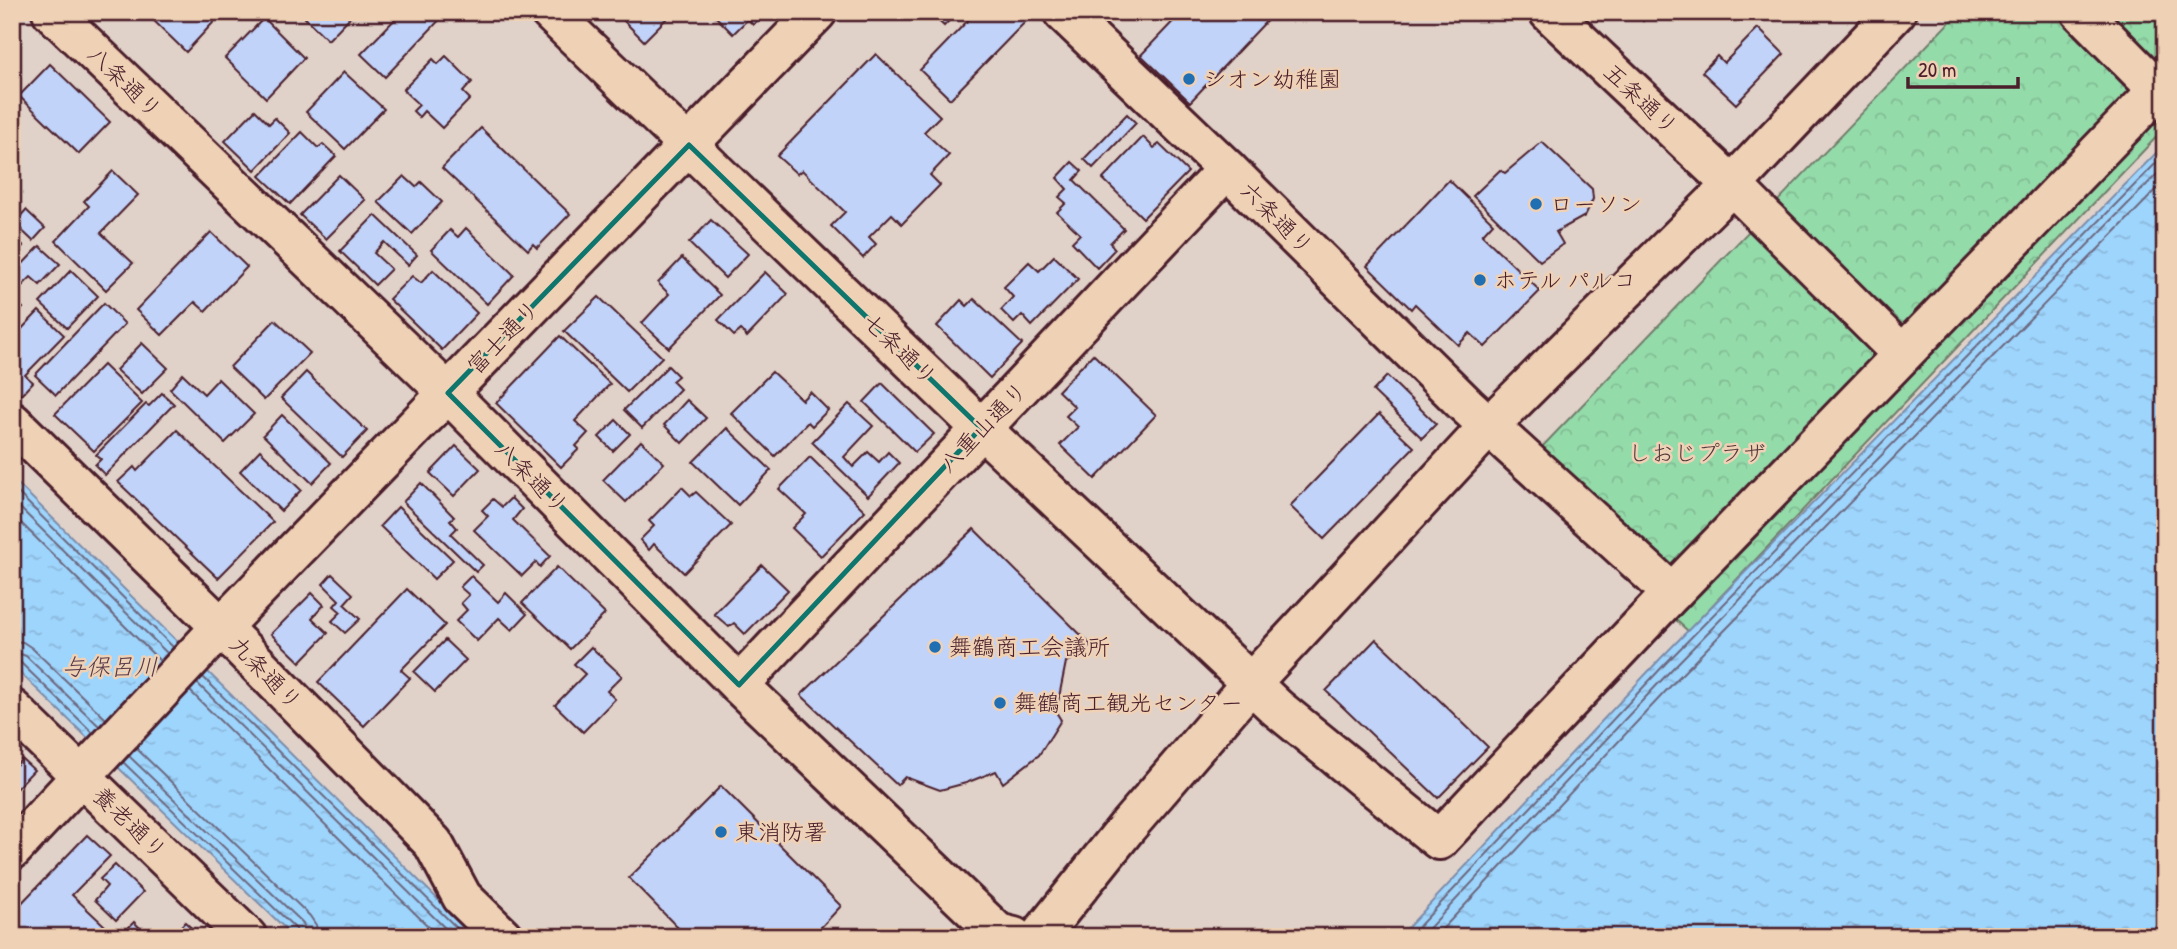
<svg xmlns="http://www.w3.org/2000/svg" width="2177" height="949" font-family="'Patrick Hand','Klee One',sans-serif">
  <defs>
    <pattern id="park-crowns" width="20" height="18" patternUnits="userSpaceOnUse" patternTransform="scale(1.75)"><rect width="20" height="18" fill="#94dbaa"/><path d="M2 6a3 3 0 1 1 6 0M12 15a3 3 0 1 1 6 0" fill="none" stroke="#81bc92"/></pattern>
    <pattern id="water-ripples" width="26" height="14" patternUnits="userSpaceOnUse" patternTransform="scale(1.75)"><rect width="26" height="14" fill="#9ed5fd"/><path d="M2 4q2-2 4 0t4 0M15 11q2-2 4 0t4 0" fill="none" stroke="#8ab6d9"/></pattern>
  </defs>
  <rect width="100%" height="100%" fill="#e1d2c9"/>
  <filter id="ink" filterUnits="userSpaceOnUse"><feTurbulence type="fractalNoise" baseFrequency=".0143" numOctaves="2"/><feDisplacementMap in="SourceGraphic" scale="14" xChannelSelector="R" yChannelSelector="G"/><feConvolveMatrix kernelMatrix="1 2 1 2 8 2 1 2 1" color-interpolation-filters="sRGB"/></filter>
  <g filter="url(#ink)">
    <polygon fill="url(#park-crowns)" stroke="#6f7d6a" stroke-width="2" points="1959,12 2165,12 2165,128 1688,631 1517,473"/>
    <g fill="url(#water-ripples)" stroke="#7c8ca9" stroke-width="2">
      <polygon points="2165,144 2165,937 1399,937 1661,658"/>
      <polygon points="12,478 476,937 294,937 12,665"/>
    </g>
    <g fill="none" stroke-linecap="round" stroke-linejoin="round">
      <g stroke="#6c687f" stroke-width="2">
        <polyline points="12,487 173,647"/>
        <polyline points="12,500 167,653"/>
        <polyline points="12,514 160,661"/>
        <polyline points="12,641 23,642 32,648 106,719"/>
        <polyline points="12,651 26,656 99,726"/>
        <polyline points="12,660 20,662 93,733"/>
        <polyline points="203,677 466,937"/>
        <polyline points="197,683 454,937"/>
        <polyline points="190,691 439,937"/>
        <polyline points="136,748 310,916 316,925 318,937"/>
        <polyline points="129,756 303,923 307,937"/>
        <polyline points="123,762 296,929 299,937"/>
        <polyline points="1409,937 1666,663 2165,154"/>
        <polyline points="1421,937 1672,669 2165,166"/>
        <polyline points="1435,937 1680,676 2165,181"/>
      </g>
    </g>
    <g fill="#c1d3f9" stroke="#4a1f2b" stroke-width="2">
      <polygon points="154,12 223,12 186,52 150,17"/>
      <polygon points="310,12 355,12 328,40 305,18"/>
      <polygon points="402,12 447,12 385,77 361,54"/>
      <polygon points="615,12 673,12 644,41"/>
      <polygon points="711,12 765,12 753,25 748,19 733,34"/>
      <polygon points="929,12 957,12 944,26"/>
      <polygon points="976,12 1021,12 1028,19 950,99 920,70"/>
      <polygon points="1182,12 1275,12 1190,102 1141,55"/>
      <polygon points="1634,12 1651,12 1643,21"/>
      <polygon points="264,18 304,58 266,98 225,58"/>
      <polygon points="1758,28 1784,54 1736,104 1702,72 1717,56 1724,63"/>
      <polygon points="876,54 940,116 924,132 949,155 930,175 940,185 902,224 892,214 869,237 876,244 863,258 831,226 845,212 802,170 797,174 777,156"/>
      <polygon points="446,56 472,82 463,92 470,99 442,128 424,111 419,117 413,111 419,105 403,90 433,59 438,64"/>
      <polygon points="50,64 110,122 79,154 19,96"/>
      <polygon points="344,72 384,109 345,149 306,112"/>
      <polygon points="255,110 269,124 275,118 290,133 255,170 225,141"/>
      <polygon points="1127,114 1136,123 1093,168 1084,159"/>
      <polygon points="481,128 570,214 537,248 533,244 528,250 442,168"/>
      <polygon points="302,132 318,148 323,144 336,156 290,204 260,176"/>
      <polygon points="1143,137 1154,148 1159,144 1188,172 1143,218 1103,179"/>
      <polygon points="1542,142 1592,189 1593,199 1585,216 1556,232 1563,244 1540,261 1473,196 1500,170 1505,173"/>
      <polygon points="1072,162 1082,171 1074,180 1124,229 1110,243 1115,249 1097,268 1072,242 1080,234 1057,212 1066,203 1059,197 1067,189 1057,178"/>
      <polygon points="113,171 138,195 101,233 133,263 106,290 56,241 89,206 84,201"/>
      <polygon points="339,175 365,200 326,239 300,215"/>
      <polygon points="404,176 416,187 421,182 442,202 412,234 378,202"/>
      <polygon points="1449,180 1493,223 1482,235 1540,291 1485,347 1470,333 1458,345 1415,304 1411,309 1367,266"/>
      <polygon points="26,210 45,228 33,241 14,223"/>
      <polygon points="375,215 417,255 408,265 384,242 374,253 391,269 375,285 340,251"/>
      <polygon points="711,220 748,254 725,278 689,243"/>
      <polygon points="466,228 514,275 487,304 431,250 450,230 458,237"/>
      <polygon points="211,232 247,267 205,311 195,302 162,335 136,310"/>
      <polygon points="12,236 23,246 12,257"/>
      <polygon points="40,246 60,264 40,285 31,277 18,290 12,284 12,275"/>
      <polygon points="1054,256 1078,279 1032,326 1022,315 1014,323 1001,310 1013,297 1004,287 1029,262 1039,271"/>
      <polygon points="682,258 720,295 669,348 642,323 669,294 658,283"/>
      <polygon points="71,270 98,296 67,328 40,303"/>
      <polygon points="433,270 477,313 442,350 389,299 412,276 421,283"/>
      <polygon points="765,272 788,294 747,337 741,330 734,336 718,320"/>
      <polygon points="599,297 662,357 627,392 564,331"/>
      <polygon points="12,298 23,308 12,319"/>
      <polygon points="974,299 1022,344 990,378 937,326 961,300 967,306"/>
      <polygon points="104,303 125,324 56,395 35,375"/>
      <polygon points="39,311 64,335 25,375 33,382 21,395 12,386 12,339"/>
      <polygon points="275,320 310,353 264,400 230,367"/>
      <polygon points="560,336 610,384 575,421 588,433 576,446 579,449 561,467 496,403"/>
      <polygon points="142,343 168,368 142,394 116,370"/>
      <polygon points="1093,354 1156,415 1095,479 1060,445 1078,427 1066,416 1075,407 1058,391"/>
      <polygon points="103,365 142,403 94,451 55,414"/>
      <polygon points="668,366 678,376 672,381 680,389 642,428 624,410"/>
      <polygon points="306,372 367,431 342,457 281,398"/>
      <polygon points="772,372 802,400 810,392 828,410 812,426 808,422 775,456 731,413"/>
      <polygon points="183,374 204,394 218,379 254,414 225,443 170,389"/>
      <polygon points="1387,376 1436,424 1422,438 1373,391"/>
      <polygon points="882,383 934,434 915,452 864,402"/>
      <polygon points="162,393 174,404 105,475 95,465 101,459 96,455 146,404 149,406"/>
      <polygon points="687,400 706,418 682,443 664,425"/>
      <polygon points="849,404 873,426 844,457 853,467 868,452 879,462 888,452 899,463 868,496 812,442"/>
      <polygon points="1379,414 1414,447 1324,539 1290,506"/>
      <polygon points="282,415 331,463 312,483 263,435"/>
      <polygon points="616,420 630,434 613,451 599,437"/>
      <polygon points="727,428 771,470 738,505 693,462"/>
      <polygon points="177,430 273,522 218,578 118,482 134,467 137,471"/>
      <polygon points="641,441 664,463 626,502 603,480"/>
      <polygon points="456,446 480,469 454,496 430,473"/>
      <polygon points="260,450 301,490 281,511 240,471"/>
      <polygon points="810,457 865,511 821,556 792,528 806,514 779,489"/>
      <polygon points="421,483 454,517 450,520 457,528 451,534 483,565 476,572 403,502"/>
      <polygon points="682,487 691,496 696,492 731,525 684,573 654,544 649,550 640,540 654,526 649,521"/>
      <polygon points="511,498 522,509 513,520 550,556 540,567 536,562 522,576 474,530 488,516 482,510 493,499 502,507"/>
      <polygon points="398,507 453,560 434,579 380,526"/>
      <polygon points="974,529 1091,645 1073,659 1066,662 1056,712 1061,720 1039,755 1003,783 996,771 966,783 940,790 905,777 897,785 801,695"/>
      <polygon points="762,565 788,590 745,634 734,623 729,627 714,614"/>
      <polygon points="557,567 605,614 570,649 522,603"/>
      <polygon points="332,574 353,594 344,604 360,619 345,633 332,621 341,612 334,606 339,600 323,584"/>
      <polygon points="471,576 498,602 506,593 527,614 512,630 499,618 477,641 456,621 467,610 461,603 469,595 460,587"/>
      <polygon points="407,589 445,625 401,670 410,678 364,726 318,682"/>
      <polygon points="312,593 324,605 312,618 328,633 300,662 271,634"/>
      <polygon points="1376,639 1488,747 1438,798 1326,691"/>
      <polygon points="445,640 466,660 435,692 414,672"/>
      <polygon points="591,647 622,676 607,691 615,699 583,732 555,705 585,674 574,664"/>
      <polygon points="22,759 34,770 12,793 12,769"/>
      <polygon points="721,786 841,906 812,937 687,937 629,878"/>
      <polygon points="87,835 110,856 72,895 105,926 94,937 20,937 12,929 12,913"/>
      <polygon points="115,865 143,892 116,920 95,900 107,886 100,879"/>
      <polygon points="134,922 144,932 139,937 119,937"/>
      <polygon points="185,922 201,937 171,937"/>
    </g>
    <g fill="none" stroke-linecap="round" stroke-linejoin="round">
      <defs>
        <g id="street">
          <polyline points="52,12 448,393 739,685 998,933 1014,937"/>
          <polyline points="1063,12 1227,169 1467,406 1672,593"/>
          <polyline points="2081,12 2158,90"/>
          <polyline points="1732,185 1902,354"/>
          <polyline points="12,422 221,627 433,843 462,897 503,937"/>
          <polyline points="739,685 1227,169"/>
          <polyline points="12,709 247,937"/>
          <polyline points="1527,746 1672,593 2165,83"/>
        </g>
        <g id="secondary">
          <polyline points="550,12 981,428 1277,708 1439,840 1527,746"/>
          <polyline points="1549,12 1732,185"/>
          <polyline points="12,850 221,627 817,12"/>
          <polyline points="1039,937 1127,827 1251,683 1489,426 1732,185 1896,12"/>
        </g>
      </defs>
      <use href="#street" stroke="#4a1f2b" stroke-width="44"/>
      <use href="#secondary" stroke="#4a1f2b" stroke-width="44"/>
      <use href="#street" stroke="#efd1b5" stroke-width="38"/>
      <use href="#secondary" stroke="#efd1b5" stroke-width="38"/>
    </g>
  </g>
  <path fill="none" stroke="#0f766e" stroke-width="5" stroke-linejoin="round" d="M 689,145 L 981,428 L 739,685 L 448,393 Z"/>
  <g fill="#1f6fb2" stroke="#efd1b5" stroke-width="2.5">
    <circle cx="1189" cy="79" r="7"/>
    <circle cx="1536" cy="204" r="7"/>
    <circle cx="1480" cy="280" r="7"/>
    <circle cx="935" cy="647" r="7"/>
    <circle cx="1000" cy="703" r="7"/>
    <circle cx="721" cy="832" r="7"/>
  </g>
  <g text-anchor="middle" stroke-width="5" stroke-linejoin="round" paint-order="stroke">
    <g font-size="23" fill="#4a1f2b" stroke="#efd1b5" text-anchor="start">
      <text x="1203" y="87">シオン幼稚園</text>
      <text x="1550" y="212">ローソン</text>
      <text x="1494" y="288">ホテル パルコ</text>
      <text x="949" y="655">舞鶴商工会議所</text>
      <text x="1014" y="711">舞鶴商工観光センター</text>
      <text x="735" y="840">東消防署</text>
    </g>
    <g font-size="23" fill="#4a1f2b" stroke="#efd1b5">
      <text transform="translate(125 82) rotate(44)" y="8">八条通り</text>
      <text transform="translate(1641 99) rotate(43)" y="8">五条通り</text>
      <text transform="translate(1277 218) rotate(45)" y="8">六条通り</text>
      <text transform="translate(503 337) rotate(-46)" y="8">富士通り</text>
      <text transform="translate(900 349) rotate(44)" y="8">七条通り</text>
      <text transform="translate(983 427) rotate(-46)" y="8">八重山通り</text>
      <text transform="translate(532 477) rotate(45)" y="8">八条通り</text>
      <text transform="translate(266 673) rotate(46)" y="8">九条通り</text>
      <text transform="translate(130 823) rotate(44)" y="8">養老通り</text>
    </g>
    <g font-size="23" fill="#553b3e" stroke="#efd1b5">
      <text x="1697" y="461">しおじプラザ</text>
    </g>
    <g font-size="24" font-style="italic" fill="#573a4a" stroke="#efd1b5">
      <text x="110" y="675">与保呂川</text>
    </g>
  </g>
  <rect width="2177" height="949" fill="none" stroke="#efd1b5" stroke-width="42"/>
  <rect x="21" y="21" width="2135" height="907" fill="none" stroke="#4a1f2b" stroke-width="2.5" filter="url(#ink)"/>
  <path d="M1908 77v10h110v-10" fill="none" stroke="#4a1f2b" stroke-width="3.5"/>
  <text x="1918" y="77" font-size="21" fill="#4a1f2b" stroke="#efd1b5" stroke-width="5" paint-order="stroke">20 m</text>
</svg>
